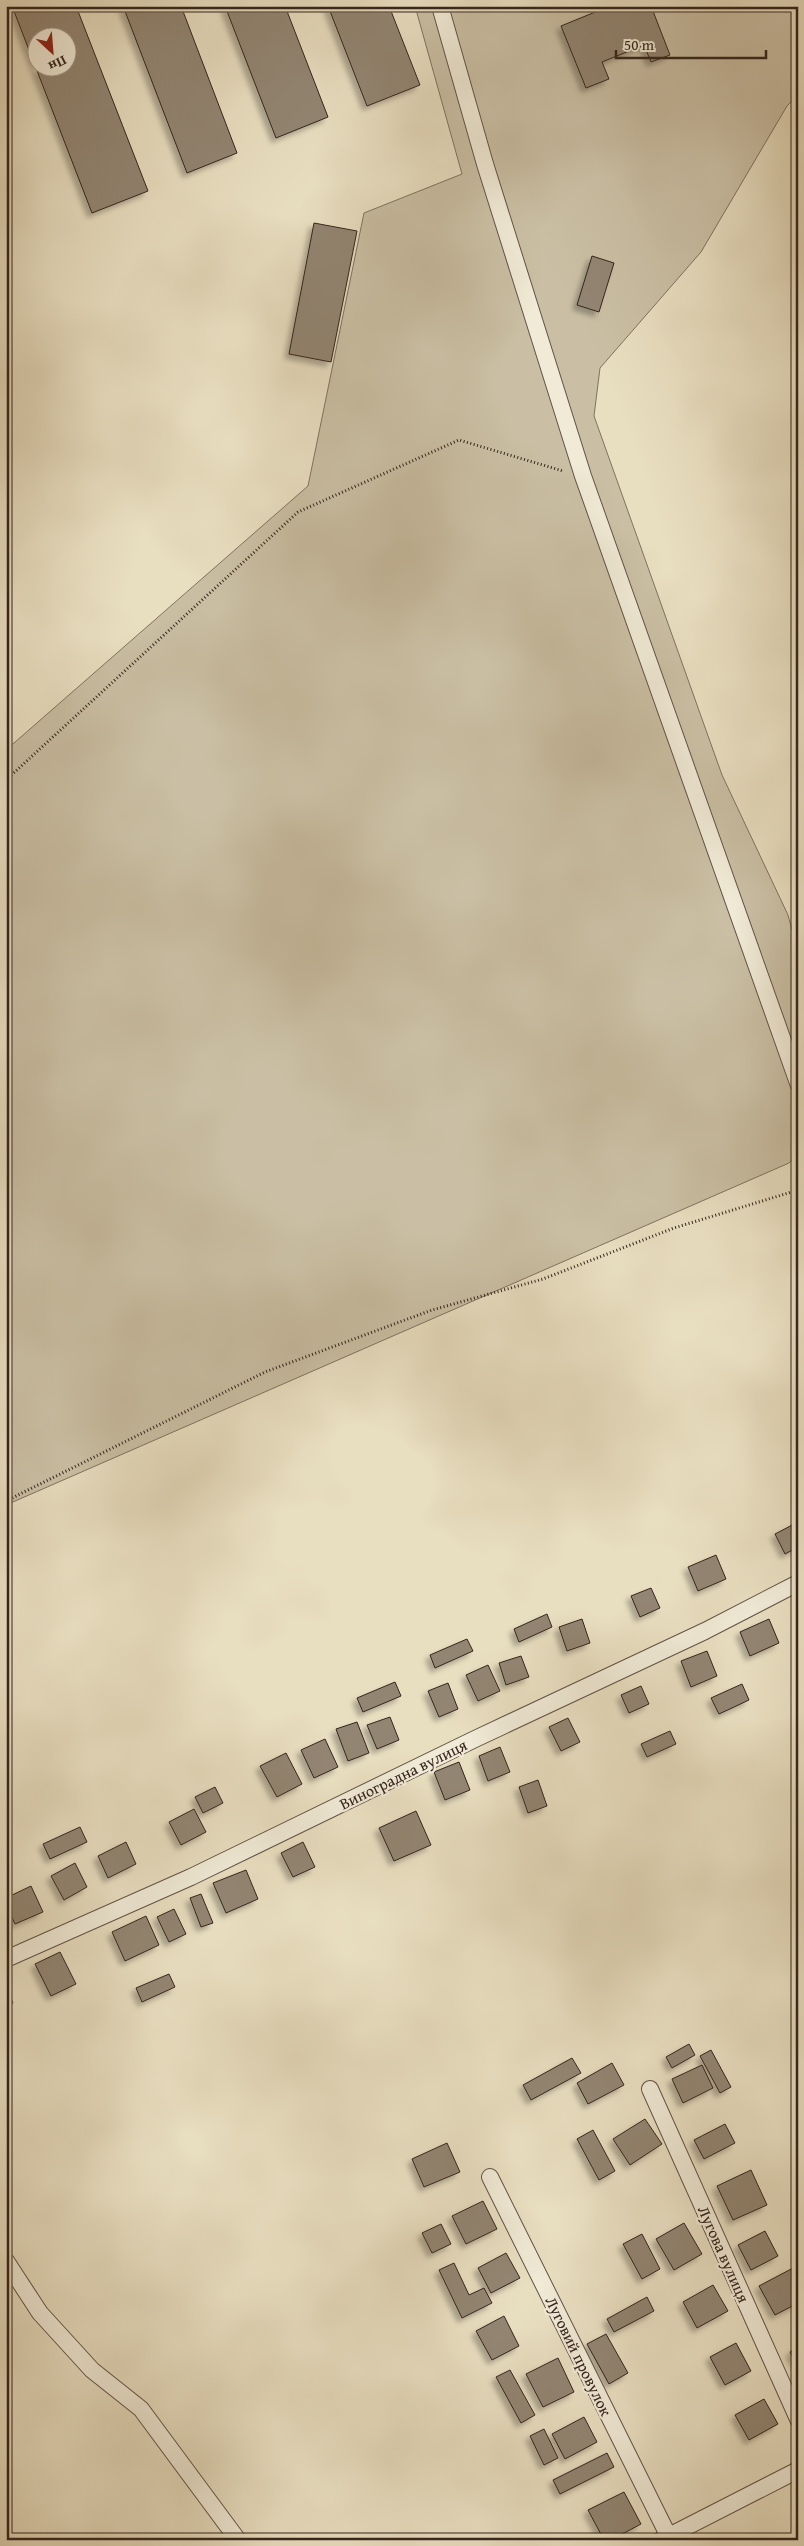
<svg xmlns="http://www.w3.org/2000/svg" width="804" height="2546" font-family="'Gentium Book Plus',serif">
  <defs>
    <filter id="shadow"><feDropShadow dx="-4.5" dy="4.5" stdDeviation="2.5" flood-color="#0004"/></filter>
  </defs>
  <rect width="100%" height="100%" fill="#e8dec0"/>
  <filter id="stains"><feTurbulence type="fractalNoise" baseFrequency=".004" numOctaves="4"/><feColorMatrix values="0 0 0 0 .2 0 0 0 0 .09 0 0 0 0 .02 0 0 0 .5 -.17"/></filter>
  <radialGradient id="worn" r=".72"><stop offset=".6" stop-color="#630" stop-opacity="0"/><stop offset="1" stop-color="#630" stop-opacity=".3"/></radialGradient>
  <polygon fill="#cabfa4" stroke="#807260" points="415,6 798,6 798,95 787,106 701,252 600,368 594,416 722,775 788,915 798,952 798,1154 789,1163 6,1505 6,750 308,486 364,213 462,174"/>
  <g fill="#928572" stroke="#35251d" fill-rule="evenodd" filter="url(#shadow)">
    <path d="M 12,6 L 76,6 L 148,191 L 92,213 ZM 38,38 L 68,38 L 68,68 L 38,68 Z"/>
    <polygon points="123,6 181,6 237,153 187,173"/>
    <polygon points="225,6 285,6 328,117 276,138"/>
    <polygon points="328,6 389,6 420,85 367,106"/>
    <polygon points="610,6 651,6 670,55 651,62 644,45 602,62 609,79 586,88 561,26"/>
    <polygon points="314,223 357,231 331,362 289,354"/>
    <polygon points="592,256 614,263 599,312 577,305"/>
    <polygon points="798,1522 798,1547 785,1554 775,1534"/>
    <polygon points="716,1555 726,1579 698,1591 688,1567"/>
    <polygon points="651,1588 660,1608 640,1617 631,1596"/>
    <polygon points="547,1614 552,1627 519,1642 514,1629"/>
    <polygon points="582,1619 590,1643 567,1651 559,1627"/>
    <polygon points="769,1619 779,1643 750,1656 740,1632"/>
    <polygon points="467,1639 473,1651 435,1668 430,1655"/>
    <polygon points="707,1651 717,1676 691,1687 681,1661"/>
    <polygon points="521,1656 529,1677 506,1685 499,1663"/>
    <polygon points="488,1665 500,1691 478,1701 466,1675"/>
    <polygon points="395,1682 401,1696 363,1712 357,1698"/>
    <polygon points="448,1683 458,1709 439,1717 428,1691"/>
    <polygon points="742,1684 749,1700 719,1714 711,1698"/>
    <polygon points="641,1686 649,1704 629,1713 621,1695"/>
    <polygon points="390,1717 399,1740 377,1749 367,1725"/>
    <polygon points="568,1718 580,1742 561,1751 549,1727"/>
    <polygon points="357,1722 369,1753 348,1761 336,1729"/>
    <polygon points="670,1731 676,1744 647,1757 641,1744"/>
    <polygon points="325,1739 338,1767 314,1778 301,1750"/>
    <polygon points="500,1747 510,1772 488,1781 479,1756"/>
    <polygon points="286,1753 302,1784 277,1797 260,1766"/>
    <polygon points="459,1762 470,1790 445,1800 434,1772"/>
    <polygon points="538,1780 547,1806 528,1813 519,1787"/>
    <polygon points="215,1787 223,1803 203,1813 195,1797"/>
    <polygon points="194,1809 206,1832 181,1845 169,1822"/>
    <polygon points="416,1811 431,1845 394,1861 379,1828"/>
    <polygon points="80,1827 87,1842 50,1859 43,1844"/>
    <polygon points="126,1842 136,1864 108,1878 98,1856"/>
    <polygon points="303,1842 315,1867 293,1877 281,1853"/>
    <polygon points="75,1863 87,1887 64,1900 51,1876"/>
    <polygon points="246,1870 258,1899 226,1913 213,1883"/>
    <polygon points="31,1886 43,1912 15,1924 6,1904 6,1898"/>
    <polygon points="201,1894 213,1923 201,1927 190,1898"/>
    <polygon points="174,1909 186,1934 169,1942 157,1917"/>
    <polygon points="146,1916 159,1945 125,1961 112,1932"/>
    <polygon points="60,1952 76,1984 51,1996 35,1964"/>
    <polygon points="169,1974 175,1987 142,2002 136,1988"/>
    <polygon points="6,1986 13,2003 6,2006"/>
    <polygon points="689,2044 695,2055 672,2068 666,2057"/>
    <polygon points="711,2050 731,2087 720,2093 700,2056"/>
    <polygon points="572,2058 581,2073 531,2100 523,2085"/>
    <polygon points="612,2063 624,2085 588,2104 577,2083"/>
    <polygon points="702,2065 713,2088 683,2103 672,2079"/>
    <polygon points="645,2119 662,2144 630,2165 613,2139"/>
    <polygon points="725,2124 735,2143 704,2159 694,2140"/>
    <polygon points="593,2130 615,2171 599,2180 577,2139"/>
    <polygon points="447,2143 460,2172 424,2187 412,2159"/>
    <polygon points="751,2170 767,2205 733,2220 717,2186"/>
    <polygon points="483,2201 497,2229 466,2244 452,2216"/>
    <polygon points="684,2223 702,2254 674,2270 656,2239"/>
    <polygon points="441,2224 451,2244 432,2253 422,2233"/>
    <polygon points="765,2231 778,2256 751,2270 738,2245"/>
    <polygon points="642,2234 660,2269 642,2279 623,2244"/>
    <polygon points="506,2253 520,2278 491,2293 478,2268"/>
    <polygon points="454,2263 469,2295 484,2288 492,2303 462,2318 439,2270"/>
    <polygon points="793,2268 798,2277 798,2303 775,2315 759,2286"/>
    <polygon points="713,2285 728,2311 697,2328 683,2302"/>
    <polygon points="647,2297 654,2311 614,2332 607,2319"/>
    <polygon points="504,2316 519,2346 492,2360 476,2331"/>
    <polygon points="606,2334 628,2373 609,2384 587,2344"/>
    <polygon points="736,2343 751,2371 725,2385 710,2357"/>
    <polygon points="798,2347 798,2366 790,2352"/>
    <polygon points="558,2358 574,2392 543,2407 526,2374"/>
    <polygon points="510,2370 535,2415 521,2423 496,2377"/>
    <polygon points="764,2399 778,2424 749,2440 735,2415"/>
    <polygon points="584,2417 597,2442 565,2459 552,2434"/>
    <polygon points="544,2429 558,2458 544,2465 530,2436"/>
    <polygon points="607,2453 614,2467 560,2494 553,2480"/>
    <polygon points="624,2492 641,2524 611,2540 604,2540 588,2510"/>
  </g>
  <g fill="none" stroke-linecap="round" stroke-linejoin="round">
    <defs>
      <g id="minor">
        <polyline points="440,6 485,164 583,476 798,1083"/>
        <polyline points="6,1959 191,1877 475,1739 705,1631 798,1583"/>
        <polyline points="650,2089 798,2419"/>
        <polyline points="490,2177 668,2535"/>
        <polyline points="6,2261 40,2313 92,2370 141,2409 238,2540"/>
        <polyline points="661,2540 798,2470"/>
      </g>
    </defs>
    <use href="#minor" stroke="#625346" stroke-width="18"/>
    <g stroke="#35251d" stroke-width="3" stroke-dasharray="1 2.5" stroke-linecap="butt">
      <polyline points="6,780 298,512 459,440 563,471"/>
      <polyline points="6,1501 265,1372 432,1310 543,1279 674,1228 798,1190"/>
    </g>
    <use href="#minor" stroke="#f0ead6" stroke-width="16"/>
  </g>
  <g text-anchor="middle" stroke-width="4.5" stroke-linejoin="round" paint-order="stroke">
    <g font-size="16" fill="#35251d" stroke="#f0ead6">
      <text transform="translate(403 1774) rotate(-26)" y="6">Виноградна вулиця</text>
      <text transform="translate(724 2254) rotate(66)" y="6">Лугова вулиця</text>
      <text transform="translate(579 2356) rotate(64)" y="6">Луговий провулок</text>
    </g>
  </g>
  <rect width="804" height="2546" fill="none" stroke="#e8dec0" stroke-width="25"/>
  <rect x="8" y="8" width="789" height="2531" fill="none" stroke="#35251d" stroke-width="2.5"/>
  <rect x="12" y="12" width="779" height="2521" fill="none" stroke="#35251d"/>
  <g transform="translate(52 52) rotate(154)"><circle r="24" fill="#f0ead6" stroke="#a59b8c"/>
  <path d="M0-4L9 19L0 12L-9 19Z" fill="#8f2418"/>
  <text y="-8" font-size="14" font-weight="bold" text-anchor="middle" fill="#35251d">Пн</text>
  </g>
  <path d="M616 50v8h150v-8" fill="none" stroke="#35251d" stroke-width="2.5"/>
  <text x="624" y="50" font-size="15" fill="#35251d" stroke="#f0ead6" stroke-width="4" paint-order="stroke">50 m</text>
  <rect width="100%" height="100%" filter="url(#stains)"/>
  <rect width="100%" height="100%" fill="url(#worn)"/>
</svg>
